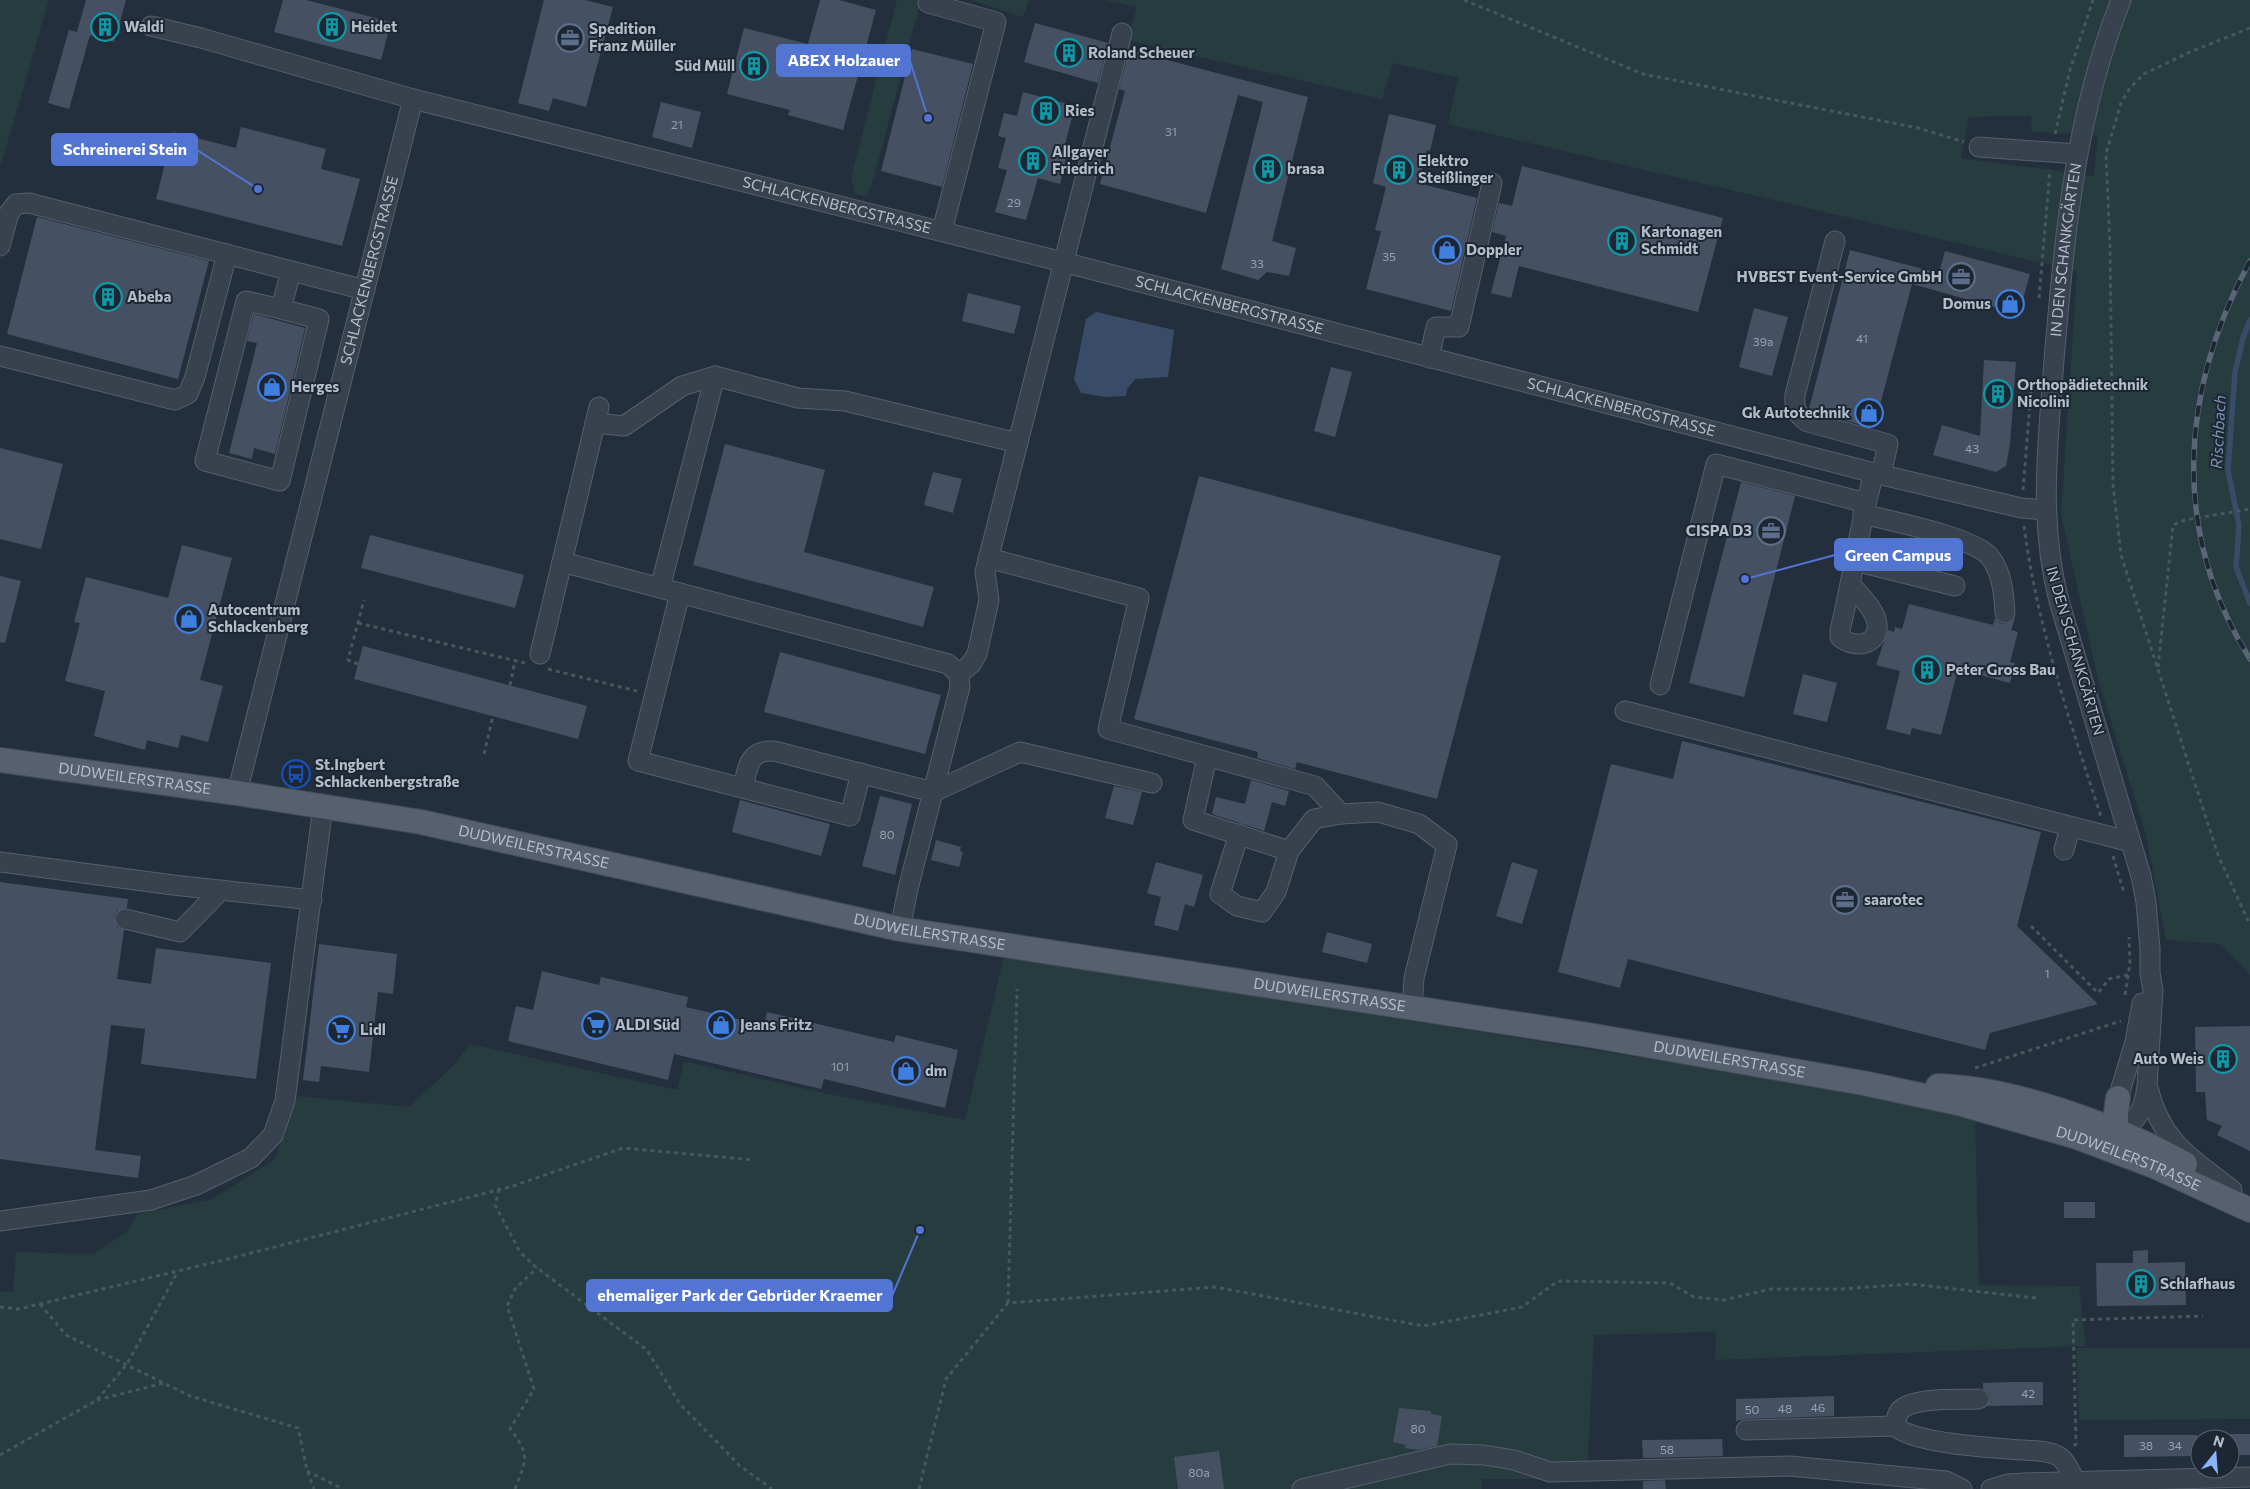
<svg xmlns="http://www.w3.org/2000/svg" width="2250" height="1489" font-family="Commissioner,sans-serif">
  <rect width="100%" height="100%" fill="#242f3e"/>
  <g fill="#263c3f" fill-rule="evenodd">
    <polygon points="0,0 49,0 0,168"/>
    <polygon points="897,0 921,0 873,181 867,196 855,194 851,177"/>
    <polygon points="971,0 1029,0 1023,17"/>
    <path d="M 1105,0 L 2250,0 L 2250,975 L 2221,944 L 2166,940 L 2146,835 L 2098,679 L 2061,515 L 2077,271 L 1448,124 L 1458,78 L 1393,63 L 1382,99 L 1127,40 L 1137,7 ZM 2031,116 L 2032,132 L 2098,135 L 2094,176 L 1961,158 L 1969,117 Z"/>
    <polygon points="1004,956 1975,1111 1979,1285 2079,1286 2086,1346 1715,1360 1716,1332 1594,1335 1587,1479 1482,1479 1482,1489 0,1489 0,1291 13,1292 16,1252 93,1254 128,1231 137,1214 212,1199 275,1159 295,1096 409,1107 454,1065 470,1044 677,1090 684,1061 828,1094 965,1120"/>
    <polygon points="2076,1348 2250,1348 2250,1419 2079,1420"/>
  </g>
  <polygon fill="#394c67" points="1096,312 1174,330 1168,377 1135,379 1127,389 1126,396 1105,397 1081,393 1074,379 1086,319"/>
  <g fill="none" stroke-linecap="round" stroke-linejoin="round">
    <polyline stroke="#394c67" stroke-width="5.5" points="2250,320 2243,338 2235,372 2228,470 2239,525 2236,567 2250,603"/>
  </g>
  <g fill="#455162">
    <polygon points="86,0 126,0 114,42 90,35 69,109 48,103 69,30 77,32"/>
    <polygon points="283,0 306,0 391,22 381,60 274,32"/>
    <polygon points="544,0 585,0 613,7 586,107 553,98 549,111 518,103"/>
    <polygon points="820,0 839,0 876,10 843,130 788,115 790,110 727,94 744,28 808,44"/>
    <polygon points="1035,23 1108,43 1098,83 1024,62"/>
    <polygon points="912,49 973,64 942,187 881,171"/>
    <polygon points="1129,50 1308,97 1272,241 1296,248 1289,276 1267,272 1258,280 1221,269 1263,102 1238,95 1206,213 1100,184 1125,91 1119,89"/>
    <polygon points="1023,92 1075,106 1063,152 1067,154 1060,184 1038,178 1026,220 995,212 1007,170 998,168 1006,138 998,136 1004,113 1017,116"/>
    <polygon points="661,102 701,112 692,148 652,137"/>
    <polygon points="1389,114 1436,125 1430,151 1427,150 1418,183 1477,198 1451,311 1366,289 1381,231 1375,230 1386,187 1373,183"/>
    <polygon points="241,127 326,149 321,169 360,179 342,246 156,199 173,132 236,148"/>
    <polygon points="1522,166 1723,218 1698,312 1519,266 1511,298 1491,293 1506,236 1492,232 1499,203 1512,206"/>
    <polygon points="37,217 209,261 178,379 7,334"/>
    <polygon points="1850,250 1939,273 1945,251 2030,274 2019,314 1912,284 1874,428 1813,412 1809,409"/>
    <polygon points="968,293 1021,306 1014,334 962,321"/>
    <polygon points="1754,308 1788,317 1772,376 1739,367"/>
    <polygon points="254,314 305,328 275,454 254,448 252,459 229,453 257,343 247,341"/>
    <polygon points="1984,360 2016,362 2010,444 2006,466 1996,472 1933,455 1942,425 1980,436"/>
    <polygon points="1331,367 1352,372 1335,437 1314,431"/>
    <polygon points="725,444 825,470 804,552 934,587 923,627 693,565"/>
    <polygon points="0,448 63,464 41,549 0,539"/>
    <polygon points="933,472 962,479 953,513 924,505"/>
    <polygon points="1199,476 1501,556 1437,799 1297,762 1295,769 1257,758 1258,752 1134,719"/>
    <polygon points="1741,482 1795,496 1744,697 1689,683"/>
    <polygon points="370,535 524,575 515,608 361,568"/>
    <polygon points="182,545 232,558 200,680 223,686 208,742 181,735 178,748 147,740 145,750 94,736 105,691 65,681 80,623 74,622 86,577 168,598"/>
    <polygon points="0,576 21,581 5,643 0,642"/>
    <polygon points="1909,604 1993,625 1995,618 2000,623 2005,624 2015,619 2011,630 2018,632 2010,662 2015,663 2010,683 1958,669 1941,735 1912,728 1910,735 1886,729 1900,671 1876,665 1888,630 1894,632 1895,627 1902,629"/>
    <polygon points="363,646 587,706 578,739 354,679"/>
    <polygon points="780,652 941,695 925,754 764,712"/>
    <polygon points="1803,674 1837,683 1827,722 1793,714"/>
    <polygon points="1682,741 2041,832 2017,926 2098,1004 1990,1033 1985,1050 1628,959 1620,988 1558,972 1611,764 1673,779"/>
    <polygon points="1251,780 1289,791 1285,806 1272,802 1264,831 1212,814 1216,797 1245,804"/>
    <polygon points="1114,786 1142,792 1133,825 1105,818"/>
    <polygon points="880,796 912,804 895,875 862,866"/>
    <polygon points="740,800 830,824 821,856 732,832"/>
    <polygon points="936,840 961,847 960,851 963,852 959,867 931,860"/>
    <polygon points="1156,862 1203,875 1194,907 1185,904 1178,931 1154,925 1161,897 1147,893"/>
    <polygon points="1512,862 1538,870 1522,924 1496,916"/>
    <polygon points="0,882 128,899 127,908 117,911 114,917 117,927 124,930 117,979 151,984 156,948 271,963 256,1079 141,1064 145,1029 111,1025 95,1150 141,1156 138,1178 0,1159"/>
    <polygon points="1327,932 1372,944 1367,963 1322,952"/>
    <polygon points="319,944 397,954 393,994 378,992 369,1072 321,1066 319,1082 303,1080"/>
    <polygon points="542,971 599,985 601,977 688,997 686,1007 764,1025 767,1012 894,1042 896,1035 958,1050 945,1108 824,1079 821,1089 674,1054 668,1080 508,1041 516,1006 533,1010"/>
    <polygon points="2250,1026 2250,1151 2217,1135 2222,1126 2207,1120 2205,1092 2196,1092 2195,1027"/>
    <rect x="2064" y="1202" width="31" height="16"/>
    <polygon points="2148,1250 2148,1263 2185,1262 2186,1305 2097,1306 2096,1263 2133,1263 2133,1251"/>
    <polygon points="2013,1382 2043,1382 2043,1405 1987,1406 1990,1398 1988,1393 1983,1389 1983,1383"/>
    <polygon points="1834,1396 1834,1416 1746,1419 1736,1421 1736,1399"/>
    <polygon points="1399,1408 1431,1411 1431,1414 1442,1416 1437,1446 1418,1450 1405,1448 1406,1445 1393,1442"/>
    <rect x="2230" y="1434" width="20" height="21"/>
    <polygon points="2124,1435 2197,1435 2197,1456 2124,1457"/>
    <polygon points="1722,1439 1723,1456 1643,1458 1642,1440"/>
    <polygon points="1219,1451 1224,1489 1178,1489 1174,1457"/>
    <polygon points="1665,1480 1666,1489 1643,1489 1643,1481"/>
  </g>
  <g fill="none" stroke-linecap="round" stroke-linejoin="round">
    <defs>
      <g id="minor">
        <polyline points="928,3 996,22 942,231"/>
        <path id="s1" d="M 151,26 L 201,38 L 413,99 L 1063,262 L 1874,473 L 2021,508 L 2045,510"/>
        <polyline points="1979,147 2077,154"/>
        <path d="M 1835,241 L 1795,395 C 1794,409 1796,414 1808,422 L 1888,444 L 1881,475"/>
        <polyline points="0,246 9,213 16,204 29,203 365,290"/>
        <polyline points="281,309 319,319 280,481 205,461 246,301 281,309 291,271"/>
        <polyline points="0,356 175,400 188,394 195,377 227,254"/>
        <polyline points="1429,358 1436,327 1459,327 1492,183"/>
        <polyline points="595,423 624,426 682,386 715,376 798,398 845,401 1018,443"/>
        <path d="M 1863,514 C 1890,521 1974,537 1990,557 C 2002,572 2004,595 2005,613"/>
        <polyline points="988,558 1139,598 1108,729 1315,786 1341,814 1378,812 1419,824 1447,845 1414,978 1412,1008"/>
        <polyline points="1855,561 1955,586"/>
        <polyline points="562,562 948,664 959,674 960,687 908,889 900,929"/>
        <path d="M 1851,585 C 1860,596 1876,610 1877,624 C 1879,646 1854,649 1840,637 L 1840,630 C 1853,578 1859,525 1874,473"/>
        <polyline points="660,588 715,376"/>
        <polyline points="680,593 638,761 850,816 861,773"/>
        <polyline points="540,654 599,407"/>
        <polyline points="959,674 971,664 977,654 989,600 985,572 1122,33"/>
        <polyline points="1660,685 1716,464 1866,503"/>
        <polyline points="1625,711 2131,842"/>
        <polyline points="1207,757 1193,820 1289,851"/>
        <path d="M 743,788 C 748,767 748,750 774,751 L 933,792 L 1020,752 L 1152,783"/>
        <path id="s2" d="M 237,793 L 413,99"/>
        <polyline points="1239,834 1220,894 1237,906 1262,912 1276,892 1289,851 1314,819 1341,814"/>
        <polyline points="2064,850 2070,827"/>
        <polyline points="0,862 173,885 312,900"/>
        <polyline points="125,919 180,932 221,890"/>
        <path d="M 2148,1088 C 2161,1142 2191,1158 2232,1190"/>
        <polyline points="2118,1098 2135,1042 2142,1003"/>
        <path id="s3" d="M 2117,1132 C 2138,1121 2144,1110 2147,1086 L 2153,991 L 2150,973 L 2150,949 L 2146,902 L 2141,876 L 2059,601 C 2038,519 2048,444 2054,360 C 2065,234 2074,119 2121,0"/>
        <polyline points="0,1221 151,1200 196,1185 251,1158 273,1135 285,1101 323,806"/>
        <path d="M 1979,1399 C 1959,1400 1919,1397 1903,1408 C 1897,1412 1896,1419 1895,1426 C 1913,1444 1996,1448 2023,1450 C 2035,1451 2051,1450 2061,1458 C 2068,1464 2071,1473 2075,1481"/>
        <polyline points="1746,1430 1895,1426"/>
        <polyline points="1302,1489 1450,1454 1484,1455 1514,1460 1550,1472 1790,1466 1946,1481 1962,1489"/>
        <polyline points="1991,1489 2008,1484 2025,1483 2250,1477"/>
      </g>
      <g id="major">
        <path id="s4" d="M 0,760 L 237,793 L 421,822 L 900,929 L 1589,1035 L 1863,1083 L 1958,1103 L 2077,1137 L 2154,1166 L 2250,1210"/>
        <path d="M 1938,1086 C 2014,1088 2119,1127 2185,1164"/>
        <path d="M 2118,1098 C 2115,1115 2114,1128 2123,1144"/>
      </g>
    </defs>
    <use href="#minor" stroke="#565f6c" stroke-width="21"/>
    <use href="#major" stroke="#414a57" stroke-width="26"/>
    <g stroke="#44595c" stroke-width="3" stroke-dasharray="4 4" stroke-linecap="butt">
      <polyline points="1464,0 1643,74 1918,128 1964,142"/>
      <polyline points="2250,28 2190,52 2144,74 2130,88 2121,103 2106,154 2110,247 2113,485 2121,555 2218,855 2250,925"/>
      <polyline points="2055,134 2070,70 2093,0"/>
      <polyline points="2039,298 2050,170"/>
      <polyline points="2023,490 2032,379"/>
      <path d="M 2024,526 C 2037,626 2070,721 2101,817"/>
      <polyline points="358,623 525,663"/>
      <polyline points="358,664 348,660 364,600"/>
      <polyline points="2158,667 2173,525 2185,520 2250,509"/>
      <polyline points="548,669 637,691"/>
      <polyline points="510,685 515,661"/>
      <polyline points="484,754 493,716"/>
      <polyline points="2113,856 2124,893"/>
      <polyline points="2031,926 2098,993 2109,979 2128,975"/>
      <polyline points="2125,995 2130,963 2129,937"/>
      <polyline points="1975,1068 2121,1021"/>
      <polyline points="499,1189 495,1205 520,1252 537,1268 647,1350 680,1404 740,1466 772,1489"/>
      <polyline points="1008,1303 1017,989"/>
      <polyline points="40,1304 66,1335 190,1396 298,1428 307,1470 314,1489"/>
      <polyline points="0,1307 19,1309 228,1259 513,1186 623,1148 754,1160"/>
      <polyline points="97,1400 164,1383"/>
      <polyline points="2074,1446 2076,1444 2073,1320 2203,1316"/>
      <polyline points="0,1455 97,1400 127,1364 178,1271"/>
      <polyline points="307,1471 343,1489"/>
      <path d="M 515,1489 C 526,1460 531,1455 510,1429 L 534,1389 L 507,1306 L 515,1289 L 537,1268"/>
      <polyline points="919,1489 946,1379 1008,1303 1215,1287 1423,1326 1522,1307 1558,1281 1670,1283 1694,1297 1724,1300 1771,1289 1841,1289 1910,1284 2036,1298"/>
    </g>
    <use href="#minor" stroke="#38414e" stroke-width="19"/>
    <use href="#major" stroke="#56606e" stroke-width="24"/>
    <defs>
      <path id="rail" d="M 2250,261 C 2180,390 2170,532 2250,659"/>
    </defs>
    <use href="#rail" stroke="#5a6575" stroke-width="5.5"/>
    <use href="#rail" stroke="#1d2633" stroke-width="4" stroke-dasharray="11" stroke-linecap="butt"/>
  </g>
  <defs>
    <symbol id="building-ring" viewBox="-11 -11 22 22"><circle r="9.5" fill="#1d2633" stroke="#0f9aa8" stroke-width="1.5"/><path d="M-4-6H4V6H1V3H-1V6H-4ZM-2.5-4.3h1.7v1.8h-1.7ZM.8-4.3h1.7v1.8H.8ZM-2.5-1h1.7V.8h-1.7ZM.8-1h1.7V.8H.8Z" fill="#0f9aa8"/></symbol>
    <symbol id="office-ring" viewBox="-11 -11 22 22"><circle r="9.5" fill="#1d2633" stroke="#5c6f8a" stroke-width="1.5"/><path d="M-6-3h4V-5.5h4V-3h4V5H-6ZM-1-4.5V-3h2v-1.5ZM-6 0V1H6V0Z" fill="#5c6f8a"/></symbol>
    <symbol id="shop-ring" viewBox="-11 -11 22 22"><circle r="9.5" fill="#1d2633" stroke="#3f7fe0" stroke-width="1.5"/><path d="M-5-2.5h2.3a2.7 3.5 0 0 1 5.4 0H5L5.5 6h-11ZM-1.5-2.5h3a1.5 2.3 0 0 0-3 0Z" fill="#3f7fe0"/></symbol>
    <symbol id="bus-ring" viewBox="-11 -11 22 22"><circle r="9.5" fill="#1d2633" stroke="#1a4fb4" stroke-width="1.5"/><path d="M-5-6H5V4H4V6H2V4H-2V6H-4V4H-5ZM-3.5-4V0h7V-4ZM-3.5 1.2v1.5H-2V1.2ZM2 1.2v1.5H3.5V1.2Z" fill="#1a4fb4"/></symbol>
    <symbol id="supermarket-ring" viewBox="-11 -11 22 22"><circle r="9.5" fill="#1d2633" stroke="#3f7fe0" stroke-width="1.5"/><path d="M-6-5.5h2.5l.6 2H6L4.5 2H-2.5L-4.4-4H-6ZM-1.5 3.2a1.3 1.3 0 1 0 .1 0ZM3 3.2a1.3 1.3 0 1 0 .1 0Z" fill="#3f7fe0"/></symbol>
  </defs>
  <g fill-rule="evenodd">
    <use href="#building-ring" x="89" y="11" width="32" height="32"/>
    <use href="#building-ring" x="316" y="11" width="32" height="32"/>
    <use href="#office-ring" x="554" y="22" width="32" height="32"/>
    <use href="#building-ring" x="1053" y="37" width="32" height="32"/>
    <use href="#building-ring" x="738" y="50" width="32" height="32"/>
    <use href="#building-ring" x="1030" y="95" width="32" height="32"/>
    <use href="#building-ring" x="1017" y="145" width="32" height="32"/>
    <use href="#building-ring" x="1252" y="153" width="32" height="32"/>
    <use href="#building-ring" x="1383" y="154" width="32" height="32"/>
    <use href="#building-ring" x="1606" y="225" width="32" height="32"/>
    <use href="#shop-ring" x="1431" y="234" width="32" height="32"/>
    <use href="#office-ring" x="1945" y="261" width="32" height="32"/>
    <use href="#building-ring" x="92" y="281" width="32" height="32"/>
    <use href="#shop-ring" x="1994" y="288" width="32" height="32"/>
    <use href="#shop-ring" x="256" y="371" width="32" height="32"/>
    <use href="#building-ring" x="1982" y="378" width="32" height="32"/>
    <use href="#shop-ring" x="1853" y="397" width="32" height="32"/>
    <use href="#office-ring" x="1755" y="515" width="32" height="32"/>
    <use href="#shop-ring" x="173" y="603" width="32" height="32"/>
    <use href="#building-ring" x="1911" y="654" width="32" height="32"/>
    <use href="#bus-ring" x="280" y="758" width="32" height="32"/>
    <use href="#office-ring" x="1829" y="884" width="32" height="32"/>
    <use href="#supermarket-ring" x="580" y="1009" width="32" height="32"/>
    <use href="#shop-ring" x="705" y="1009" width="32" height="32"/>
    <use href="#supermarket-ring" x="325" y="1014" width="32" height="32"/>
    <use href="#building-ring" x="2207" y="1043" width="32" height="32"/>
    <use href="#shop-ring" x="890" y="1055" width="32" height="32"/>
    <use href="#building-ring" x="2125" y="1268" width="32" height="32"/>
  </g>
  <g text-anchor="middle" stroke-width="4" stroke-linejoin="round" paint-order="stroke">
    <g font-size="12" fill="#98a1af">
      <text x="677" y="129">21</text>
      <text x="1171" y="136">31</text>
      <text x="1014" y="207">29</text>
      <text x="1389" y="261">35</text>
      <text x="1257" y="268">33</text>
      <text x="1862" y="343">41</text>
      <text x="1763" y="346">39a</text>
      <text x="1972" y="453">43</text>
      <text x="887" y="839">80</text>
      <text x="2047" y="978">1</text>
      <text x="840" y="1071">101</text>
      <text x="2028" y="1398">42</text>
      <text x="1818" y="1412">46</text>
      <text x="1785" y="1413">48</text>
      <text x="1752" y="1414">50</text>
      <text x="1418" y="1433">80</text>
      <text x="2146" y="1450">38</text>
      <text x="2175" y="1450">34</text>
      <text x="1667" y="1454">58</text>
      <text x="1199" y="1477">80a</text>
    </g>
    <g font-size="15" font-weight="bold" fill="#b4bcc9" stroke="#1d2633" text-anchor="start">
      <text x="124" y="32">Waldi</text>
      <text x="351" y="32">Heidet</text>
      <text x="589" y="34">Spedition<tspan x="589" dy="17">Franz Müller</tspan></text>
      <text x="1088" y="58">Roland Scheuer</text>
      <text x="735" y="71" text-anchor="end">Süd Müll</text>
      <text x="1065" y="116">Ries</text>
      <text x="1052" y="157">Allgayer<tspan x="1052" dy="17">Friedrich</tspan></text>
      <text x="1418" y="166">Elektro<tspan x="1418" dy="17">Steißlinger</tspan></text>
      <text x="1287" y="174">brasa</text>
      <text x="1641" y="237">Kartonagen<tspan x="1641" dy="17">Schmidt</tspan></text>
      <text x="1466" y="255">Doppler</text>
      <text x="1942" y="282" text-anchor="end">HVBEST Event-Service GmbH</text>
      <text x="127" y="302">Abeba</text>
      <text x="1991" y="309" text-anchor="end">Domus</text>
      <text x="2017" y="390">Orthopädietechnik<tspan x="2017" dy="17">Nicolini</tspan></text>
      <text x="291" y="392">Herges</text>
      <text x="1850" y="418" text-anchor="end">Gk Autotechnik</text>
      <text x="1752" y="536" text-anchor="end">CISPA D3</text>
      <text x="208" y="615">Autocentrum<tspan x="208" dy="17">Schlackenberg</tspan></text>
      <text x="1946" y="675">Peter Gross Bau</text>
      <text x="315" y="770">St.Ingbert<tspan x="315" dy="17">Schlackenbergstraße</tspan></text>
      <text x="1864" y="905">saarotec</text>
      <text x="615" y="1030">ALDI Süd</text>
      <text x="740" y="1030">Jeans Fritz</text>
      <text x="360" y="1035">Lidl</text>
      <text x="2204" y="1064" text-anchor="end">Auto Weis</text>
      <text x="925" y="1076">dm</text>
      <text x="2160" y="1289">Schlafhaus</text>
    </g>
    <g font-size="15" fill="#b4bcc9" stroke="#1d2633">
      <text dy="5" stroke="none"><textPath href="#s1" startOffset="709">SCHLACKENBERGSTRASSE</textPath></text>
      <text dy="5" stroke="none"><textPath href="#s3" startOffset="909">IN DEN SCHANKGÄRTEN</textPath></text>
      <text dy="5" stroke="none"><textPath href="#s2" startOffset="539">SCHLACKENBERGSTRASSE</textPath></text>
      <text dy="5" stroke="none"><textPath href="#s1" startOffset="1114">SCHLACKENBERGSTRASSE</textPath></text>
      <text dy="5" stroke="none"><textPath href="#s1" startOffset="1519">SCHLACKENBERGSTRASSE</textPath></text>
      <text transform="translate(2075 651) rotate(74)" y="5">IN DEN SCHANKGÄRTEN</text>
      <text dy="5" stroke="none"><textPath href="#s4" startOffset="136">DUDWEILERSTRASSE</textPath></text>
      <text dy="5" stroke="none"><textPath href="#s4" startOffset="541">DUDWEILERSTRASSE</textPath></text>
      <text dy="5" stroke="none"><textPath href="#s4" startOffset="946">DUDWEILERSTRASSE</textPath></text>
      <text dy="5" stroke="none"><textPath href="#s4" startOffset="1351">DUDWEILERSTRASSE</textPath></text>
      <text dy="5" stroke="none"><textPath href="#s4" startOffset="1756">DUDWEILERSTRASSE</textPath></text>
      <text dy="5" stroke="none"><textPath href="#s4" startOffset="2168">DUDWEILERSTRASSE</textPath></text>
    </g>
    <g font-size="16" font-style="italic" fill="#7c92b1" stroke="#1d2633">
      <text transform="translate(2218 432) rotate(-87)" y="6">Rischbach</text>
    </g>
  </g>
  <path fill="none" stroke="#5274d3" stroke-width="2" d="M928 118L910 61M258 189L197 150M1745 579L1835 555M920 1230L892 1296"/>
  <g fill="#5274d3" stroke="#1d2633" stroke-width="2">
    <circle cx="928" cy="118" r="5"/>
    <circle cx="258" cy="189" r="5"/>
    <circle cx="1745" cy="579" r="5"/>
    <circle cx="920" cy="1230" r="5"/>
  </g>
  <g fill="#5274d3" stroke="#5274d3" stroke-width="2">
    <rect x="777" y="45" width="133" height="31" rx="5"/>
    <rect x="52" y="134" width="145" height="31" rx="5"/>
    <rect x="1835" y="539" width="127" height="31" rx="5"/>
    <rect x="587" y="1280" width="305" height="31" rx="5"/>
  </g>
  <g font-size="16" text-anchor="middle" font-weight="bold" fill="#fff">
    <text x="844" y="66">ABEX Holzauer</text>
    <text x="125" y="155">Schreinerei Stein</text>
    <text x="1898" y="561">Green Campus</text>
    <text x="740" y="1301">ehemaliger Park der Gebrüder Kraemer</text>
  </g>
  <g transform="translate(2215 1454) rotate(17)"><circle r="24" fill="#1d2633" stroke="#59626f"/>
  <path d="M0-4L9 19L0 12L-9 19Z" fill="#8ab4f8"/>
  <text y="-8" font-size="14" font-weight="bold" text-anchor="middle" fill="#b4bcc9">N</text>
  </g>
</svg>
